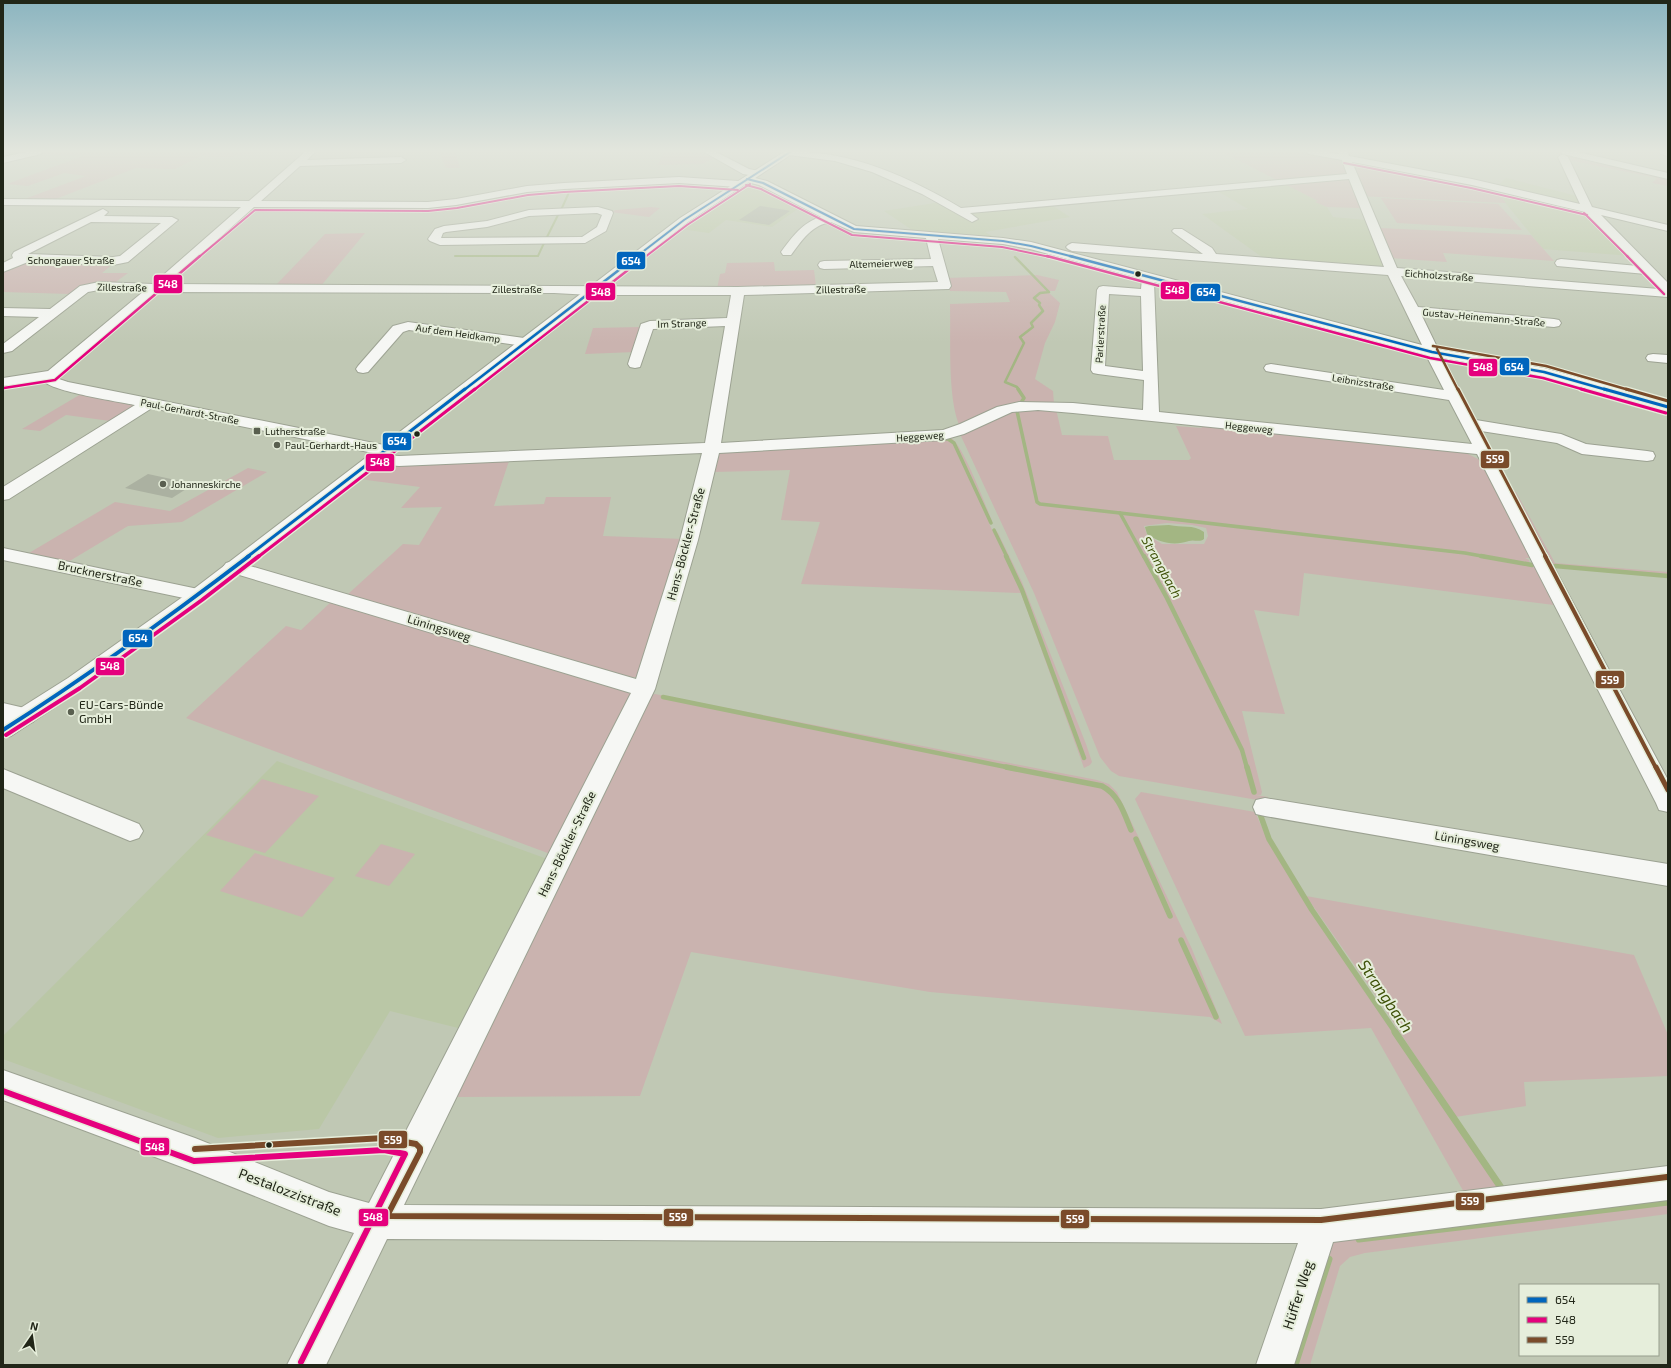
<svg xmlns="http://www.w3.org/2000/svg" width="1671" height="1368" font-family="'Exo 2',sans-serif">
  <rect width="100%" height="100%" fill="#c0c8b4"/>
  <g fill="#bac7a6">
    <polygon points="1506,178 1577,196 1583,210 1631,256 1543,249 1494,189"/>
    <polygon points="748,182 760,184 802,206 772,227 726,220 709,233 680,229"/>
    <polygon points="1282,182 1318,201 1316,202 1327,207 1333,217 1366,220 1386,269 1266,260 1202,214 1248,209 1214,189"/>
    <polygon points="941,202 972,211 1050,204 1070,217 985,232 992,236 991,237 915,232 884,211"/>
    <polygon points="277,761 550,860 462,1029 390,1011 319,1129 218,1138 3,1059 3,1036"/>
  </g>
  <g fill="#cab3af" fill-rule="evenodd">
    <polygon points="43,152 255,152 254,153 228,157 201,156 175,169 136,168 53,200 22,200 86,176 64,173 28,186 7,184 83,156 34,154"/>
    <polygon points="439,152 456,152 460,168 446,168"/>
    <polygon points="664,152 701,152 713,158 703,164 658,165"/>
    <polygon points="1222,152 1302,152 1355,161 1494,189 1506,203 1357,196 1361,208 1327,207 1315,202 1318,201"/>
    <polygon points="1560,153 1648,174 1668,180 1668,186 1652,183 1657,178 1568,160 1566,157 1558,155"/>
    <polygon points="1381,198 1498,204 1522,230 1397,223"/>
    <polygon points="651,207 660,208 649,217 611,212 616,210"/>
    <polygon points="1380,228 1531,235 1554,261 1443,253 1447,262 1390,258"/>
    <polygon points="365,233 320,287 275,286 325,234"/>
    <polygon points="32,260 114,263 102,273 128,273 113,284 86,284 71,294 3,292 3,271"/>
    <polygon points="774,262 775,271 814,270 816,286 717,289 720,274 725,273 727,263"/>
    <path d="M 1037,275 L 1059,280 L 1055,291 L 1047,291 L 1060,303 L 1055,322 L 1045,343 L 1035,379 L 1053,391 L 1054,404 L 1037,404 L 960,427 C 947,398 951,337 950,304 L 1010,302 L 1006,292 L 950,291 L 946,278 Z"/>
    <polygon points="640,327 635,352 585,354 593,328"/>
    <polygon points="81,394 136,406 110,421 66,415 40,431 22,429"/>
    <path d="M 1012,409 L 1056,409 L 1062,435 L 1108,436 L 1114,460 L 1189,460 L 1191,458 L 1176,426 L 1202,428 L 1200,423 L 1460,450 L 1480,460 L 1530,558 L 1525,558 L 1529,560 L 1530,565 L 1535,568 L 1554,605 L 1304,573 L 1299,616 L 1254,610 L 1285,714 L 1242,711 L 1262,792 L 1261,795 L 1256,795 L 1268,797 L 1269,802 L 1119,776 L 1111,771 L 1100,757 L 1034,593 L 960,434 ZM 1167,523 L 1192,525 L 1206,528 L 1208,536 L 1204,544 L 1162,544 L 1147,535 L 1144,526 Z"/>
    <path d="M 951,438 C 962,443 986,506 992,521 L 989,523 L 992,530 L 995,530 L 998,533 L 1022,582 L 1086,744 L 1092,762 L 1090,765 L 1084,768 L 1021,593 L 801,584 L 820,522 L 781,520 L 790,470 L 713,472 L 715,452 Z"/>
    <polygon points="510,458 494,506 544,504 546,497 611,497 603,536 684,539 640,672 636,677 626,677 347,595 403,544 419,545 442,507 401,508 420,487 359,479 377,463"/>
    <polygon points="248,468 267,472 182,522 128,526 68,562 29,553 115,502 170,511"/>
    <polygon points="1513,491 1516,492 1555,563 1668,572 1668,577 1553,566"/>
    <polygon points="332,601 632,693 553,855 186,718 286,626 301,630"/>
    <polygon points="655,694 1097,780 1109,784 1117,792 1192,949 1222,1024 1210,1017 930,992 691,952 640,1096 451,1097 651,695"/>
    <polygon points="262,779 319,796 265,853 206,835"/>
    <polygon points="1141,792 1255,812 1269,843 1311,910 1502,1192 1465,1194 1371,1028 1245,1036 1135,799"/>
    <polygon points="381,844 415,854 389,886 355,876"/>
    <polygon points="255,853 335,878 302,917 220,891"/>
    <polygon points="1306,896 1634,955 1668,1035 1668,1076 1524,1082 1526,1106 1455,1117 1379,1000"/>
    <polygon points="1668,1193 1668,1214 1365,1253 1350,1257 1340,1266 1310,1365 1288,1365 1323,1255 1338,1236"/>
  </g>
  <path fill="#a3b683" d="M 1169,525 C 1182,528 1193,524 1204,532 L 1204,539 C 1199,543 1194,539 1189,541 C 1174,546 1160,543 1147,534 L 1145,527 L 1149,526 Z"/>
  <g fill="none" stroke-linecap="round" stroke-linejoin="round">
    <g stroke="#a3b683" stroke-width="2">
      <polyline points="561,210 571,188"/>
      <polyline points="546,239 559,213"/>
      <polyline points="455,256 538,256 544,243"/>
    </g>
    <polyline stroke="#a3b683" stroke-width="2.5" points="1015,257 1049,292 1040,293 1034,298 1040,303 1039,305 1043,311 1031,323 1033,327 1020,337 1024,343 1005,382 1017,387 1019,390"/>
    <g stroke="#a3b683" stroke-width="3.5">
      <polyline points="1018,389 1024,398 1022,401"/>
      <polyline points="1017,411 1037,502 1040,504 1120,513 1144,557"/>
      <polyline points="941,439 948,439 954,443 991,523"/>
      <polyline points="1120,513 1465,553 1487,557"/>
      <polyline points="994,530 1007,557"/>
    </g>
    <g stroke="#a3b683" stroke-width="4.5">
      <polyline points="1006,556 1022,590 1084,758"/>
      <polyline points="1144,556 1167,598 1242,750 1247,768"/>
      <polyline points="1481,556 1532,565"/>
      <polyline points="1555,566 1668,576"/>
      <polyline points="663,697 1011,768"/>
    </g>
    <g stroke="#a3b683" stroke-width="5.5">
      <path d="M 1006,767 L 1102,786 C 1119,795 1124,813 1131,830"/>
      <polyline points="1247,767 1254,792"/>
      <polyline points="1259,811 1269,839 1312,910 1396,1033"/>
      <polyline points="1136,839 1170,916"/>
      <polyline points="1181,940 1216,1017"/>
    </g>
    <g stroke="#a3b683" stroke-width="7">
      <polyline points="1395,1032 1502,1189"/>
      <polyline points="1359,1239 1668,1202"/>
      <polyline points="1295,1365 1329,1259"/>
    </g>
  </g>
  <g fill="#abb1a1">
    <polygon points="760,206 786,210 790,211 769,225 739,220"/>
    <polygon points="148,474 194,484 172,498 125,488"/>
  </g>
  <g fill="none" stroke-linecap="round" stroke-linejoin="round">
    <defs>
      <g id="minor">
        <polygon points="26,152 43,152 41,154 3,163 3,157"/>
        <path d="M 305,152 L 315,152 L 307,160 L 401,157 L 406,160 L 401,163 L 300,166 L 261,201 L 428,202 L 456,199 L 527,186 L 564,183 L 679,177 L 738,181 L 743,184 L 738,187 L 679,183 L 564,189 L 527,192 L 456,205 L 428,208 L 254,207 L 168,284 L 738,287 L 938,282 L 933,266 L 824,269 L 820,268 L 818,265 L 820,262 L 824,261 L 931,259 L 926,238 L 854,232 L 831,222 C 812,225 802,240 791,255 L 783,255 L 781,252 C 792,237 803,222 821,217 L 759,185 L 743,181 L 742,179 L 747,176 L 767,181 L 856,226 L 1003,238 L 1031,242 L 1422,345 L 1388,275 L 1072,251 L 1068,249 L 1066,247 L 1068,245 L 1072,243 L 1203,254 L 1174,233 L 1172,231 L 1174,229 L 1182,229 L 1212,248 L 1216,254 L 1384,267 L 1349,179 L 970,213 L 978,219 L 972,222 L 922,194 L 872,172 L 835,161 L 789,155 L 784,152 C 848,149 907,176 961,208 L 1347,174 L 1342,160 L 1309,154 L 1307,152 L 1326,152 L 1339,154 L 1338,152 L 1348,152 L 1349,156 L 1472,179 L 1580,204 L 1558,157 L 1563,154 L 1568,157 L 1592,207 L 1668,225 L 1668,231 L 1601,215 L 1668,283 L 1668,297 L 1401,276 L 1418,307 L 1554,319 L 1559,320 L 1561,323 L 1559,326 L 1554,327 L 1422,316 L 1438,349 L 1544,368 L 1668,402 L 1668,412 L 1542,376 L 1442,358 L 1476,420 L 1561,434 L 1586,444 L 1647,451 L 1653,452 L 1655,456 L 1653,460 L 1647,461 L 1582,454 L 1557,443 L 1481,431 L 1668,780 L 1668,812 L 1659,810 L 1656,803 L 1477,454 L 1073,413 L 1038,410 L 1012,412 L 964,434 L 943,440 L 719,453 L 698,540 L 655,689 L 404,1205 L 1321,1209 L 1668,1166 L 1668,1200 L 1333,1242 L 1294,1365 L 1256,1365 L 1298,1243 L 387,1239 L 326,1365 L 287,1365 L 354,1233 L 329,1226 L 195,1172 L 3,1100 L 3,1070 L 195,1138 L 329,1192 L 369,1203 L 631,693 L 226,571 L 223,567 L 226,563 L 233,561 L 240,563 L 636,679 L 680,540 L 702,453 L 399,466 L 367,463 L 365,459 L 367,455 L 373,454 L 383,455 L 152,408 L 9,499 L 3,500 L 3,487 L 135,405 C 120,402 50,391 44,381 L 3,386 L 3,378 L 48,371 L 144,291 L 99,290 L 88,292 L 12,351 L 3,353 L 3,344 L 39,317 L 3,316 L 3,308 L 50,309 L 80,286 L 99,282 L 153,284 L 241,207 L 3,205 L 3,199 L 249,201 ZM 1352,162 L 1472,185 L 1585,212 L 1638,266 L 1561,259 L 1557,260 L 1555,263 L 1557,266 L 1646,274 L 1659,289 L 1397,268 ZM 938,239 L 1003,244 L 1030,249 L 1142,279 L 1141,289 L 1103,286 L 1099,287 L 1097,290 L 1091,370 L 1093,373 L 1098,374 L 1144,380 L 1143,410 L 1073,403 L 1019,402 L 997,407 L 960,424 L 943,430 L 721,443 L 744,295 L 949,289 L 951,286 ZM 1154,282 L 1426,355 L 1444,390 L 1271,364 L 1266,365 L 1264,368 L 1266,371 L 1271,372 L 1449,400 L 1472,444 L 1159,412 ZM 159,292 L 554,293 L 591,295 L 731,295 L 727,318 L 650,321 L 641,324 L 628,364 L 630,367 L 635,368 L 640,367 L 653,329 L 725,326 L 705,443 L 399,456 L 384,455 L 390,453 L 392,450 L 390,447 L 384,445 L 68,382 L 59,379 L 59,376 ZM 1109,294 L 1141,296 L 1143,371 L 1105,366 Z"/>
        <polygon points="704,152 716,152 749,169 759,171 760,173 755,176 743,174"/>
        <polygon points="1659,152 1668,152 1668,156 1661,154"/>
        <path d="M 598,207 L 612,211 L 613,213 L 606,231 L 585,243 L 440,245 L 430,241 L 428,239 L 435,229 L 444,226 L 487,221 L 529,210 ZM 597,213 L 602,215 L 597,227 L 582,237 L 441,238 L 443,233 L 446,232 L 487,227 L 529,216 Z"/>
        <path d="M 103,209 L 108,212 L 104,216 L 172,217 L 178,220 L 128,262 L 113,265 L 28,262 L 3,272 L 3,263 L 13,258 L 12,255 L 14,252 ZM 91,222 L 161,223 L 120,256 L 113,257 L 28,254 Z"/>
        <polygon points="408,322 524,338 529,339 531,342 529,345 524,346 409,330 403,332 368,372 363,373 358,372 356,369 358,366 393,326"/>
        <polygon points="1653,354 1668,355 1668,363 1648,361 1646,358 1648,355"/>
        <polygon points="3,548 198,589 205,591 208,595 205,599 198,601 3,560"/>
        <polygon points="3,703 33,710 36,716 33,722 25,724 3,719"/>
        <polygon points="3,769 139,824 143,831 139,838 130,841 3,788"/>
        <polygon points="1265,798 1668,864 1668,886 1265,816 1256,814 1253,807 1256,800"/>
      </g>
      <polygon id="major" points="784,152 795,152 688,222 205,599 84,688 11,736 3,738 3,719 68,678 191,591 680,218"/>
      <polygon id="highway" points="1561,152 1578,152 1668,173 1668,179 1563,154"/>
    </defs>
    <use href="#minor" stroke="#9ca292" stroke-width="2"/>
    <use href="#major" stroke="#9ca292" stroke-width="2"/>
    <use href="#highway" stroke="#9ca292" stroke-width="2"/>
    <use href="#minor" fill="#f6f7f4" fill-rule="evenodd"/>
    <use href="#major" fill="#f6f7f4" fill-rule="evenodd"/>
    <use href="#highway" fill="#f6f7f4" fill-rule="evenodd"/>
    <defs>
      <g id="bus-1-far3">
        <polyline points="747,179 763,183 854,229 1003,241 1031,246 1074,257"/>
        <polyline points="636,257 684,220 790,152"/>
      </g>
      <g id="bus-1-far2">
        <polyline points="1070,256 1432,352 1544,372 1607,390"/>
        <polyline points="464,390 637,256"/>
      </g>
      <g id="bus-1-far1">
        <polyline points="1604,389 1668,407"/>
        <polyline points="247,557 465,389"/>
      </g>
      <path id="bus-1" d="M 3,730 C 88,676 169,617 249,556"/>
      <g id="bus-2-far4">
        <polyline points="1344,163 1471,188 1587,215"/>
        <polyline points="746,185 761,189 852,235 1002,247 1050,257"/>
        <polyline points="1584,213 1628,257"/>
        <polyline points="199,257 255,210 428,211 457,208 528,195 564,192 679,186 738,190"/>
        <polyline points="645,257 687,225 750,184"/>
      </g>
      <g id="bus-2-far3">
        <polyline points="1047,256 1430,358 1543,378 1585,390"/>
        <polyline points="1627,256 1664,294"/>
        <polyline points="4,388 55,380 200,256"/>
        <polyline points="474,390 646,256"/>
      </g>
      <g id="bus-2-far2">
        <polyline points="1581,389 1666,413"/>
        <polyline points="258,557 475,389"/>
      </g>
      <polyline id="bus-2-far1" points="6,735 80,688 202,600 259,556"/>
      <polyline id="bus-2" points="3,1091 194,1161 384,1150 405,1154 301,1362"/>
      <g id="bus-3-far4">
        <polyline points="1433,346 1546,366 1629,390"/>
        <polyline points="1437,349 1458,390"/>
      </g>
      <g id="bus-3-far3">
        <polyline points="1458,389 1546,557"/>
        <polyline points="1626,389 1668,401"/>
      </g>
      <polyline id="bus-3-far2" points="1545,556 1656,768"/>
      <polyline id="bus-3-far1" points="1656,767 1668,790"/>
      <polyline id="bus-3" points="195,1149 384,1138 416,1144 420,1148 420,1152 387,1216 1321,1220 1667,1177"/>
    </defs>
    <use href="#bus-1-far3" stroke="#e6eedb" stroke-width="3.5"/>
    <use href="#bus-1-far2" stroke="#e6eedb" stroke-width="4.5"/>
    <use href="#bus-1-far1" stroke="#e6eedb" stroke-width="5.5"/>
    <use href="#bus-1" stroke="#e6eedb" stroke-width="7"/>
    <use href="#bus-2-far4" stroke="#e6eedb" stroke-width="3.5"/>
    <use href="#bus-2-far3" stroke="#e6eedb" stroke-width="4.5"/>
    <use href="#bus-2-far2" stroke="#e6eedb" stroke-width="5.5"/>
    <use href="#bus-2-far1" stroke="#e6eedb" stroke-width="7"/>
    <use href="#bus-2" stroke="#e6eedb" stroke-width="9"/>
    <use href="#bus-3-far4" stroke="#e6eedb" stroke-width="4.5"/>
    <use href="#bus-3-far3" stroke="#e6eedb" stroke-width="5.5"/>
    <use href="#bus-3-far2" stroke="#e6eedb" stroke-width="7"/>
    <use href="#bus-3-far1" stroke="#e6eedb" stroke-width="8"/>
    <use href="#bus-3" stroke="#e6eedb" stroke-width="9"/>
    <use href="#bus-1-far3" stroke="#0065bd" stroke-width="2"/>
    <use href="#bus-1-far2" stroke="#0065bd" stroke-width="2.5"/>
    <use href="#bus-1-far1" stroke="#0065bd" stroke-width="3"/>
    <use href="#bus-1" stroke="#0065bd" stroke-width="4"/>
    <use href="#bus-2-far4" stroke="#e5007d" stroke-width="2"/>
    <use href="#bus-2-far3" stroke="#e5007d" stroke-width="2.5"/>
    <use href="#bus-2-far2" stroke="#e5007d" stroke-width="3"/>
    <use href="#bus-2-far1" stroke="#e5007d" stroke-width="4"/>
    <use href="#bus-2" stroke="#e5007d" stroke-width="6"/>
    <use href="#bus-3-far4" stroke="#7a4b2a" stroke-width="2.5"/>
    <use href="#bus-3-far3" stroke="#7a4b2a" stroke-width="3"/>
    <use href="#bus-3-far2" stroke="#7a4b2a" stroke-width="4"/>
    <use href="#bus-3-far1" stroke="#7a4b2a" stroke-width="5"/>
    <use href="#bus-3" stroke="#7a4b2a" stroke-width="6"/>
  </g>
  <linearGradient id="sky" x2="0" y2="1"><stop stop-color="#8cb5c0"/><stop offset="0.44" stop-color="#e3e6dd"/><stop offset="1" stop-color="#e3e6dd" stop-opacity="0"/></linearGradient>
  <rect width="1671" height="343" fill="url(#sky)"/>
  <g fill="#212618" stroke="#e6eedb" stroke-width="1.5">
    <circle cx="1138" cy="274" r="3.5"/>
    <circle cx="417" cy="434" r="3.5"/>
    <circle cx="269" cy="1145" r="3.5"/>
  </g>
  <g fill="#595f4f" stroke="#e6eedb" stroke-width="1.5">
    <rect x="253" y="427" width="8" height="8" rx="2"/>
    <circle cx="277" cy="445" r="4"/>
    <circle cx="163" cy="484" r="4"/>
    <circle cx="71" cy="712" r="4"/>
  </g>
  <g text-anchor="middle" stroke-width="4" stroke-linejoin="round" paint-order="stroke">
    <g font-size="10" fill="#212618" stroke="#e6eedb">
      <text x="71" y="264">Schongauer Straße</text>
      <text transform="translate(881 263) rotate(-2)" y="4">Altemeierweg</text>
      <text transform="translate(1439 275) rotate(4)" y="4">Eichholzstraße</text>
      <text transform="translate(122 287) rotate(1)" y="4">Zillestraße</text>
      <text x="517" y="293">Zillestraße</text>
      <text transform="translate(841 289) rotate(-1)" y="4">Zillestraße</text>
      <text transform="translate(1484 317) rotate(5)" y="4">Gustav-Heinemann-Straße</text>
      <text transform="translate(682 323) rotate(-2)" y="4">Im Strange</text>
      <text transform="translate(458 333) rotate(8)" y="4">Auf dem Heidkamp</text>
      <text transform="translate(1100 334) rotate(-87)" y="4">Parlerstraße</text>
      <text transform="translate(1363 382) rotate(9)" y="4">Leibnizstraße</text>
      <text transform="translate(190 411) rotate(11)" y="4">Paul-Gerhardt-Straße</text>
      <text transform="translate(1249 427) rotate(6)" y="4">Heggeweg</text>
      <text transform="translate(920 436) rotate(-4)" y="4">Heggeweg</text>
    </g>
    <g font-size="10" fill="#212618" stroke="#e6eedb" text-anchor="start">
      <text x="265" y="435">Lutherstraße</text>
      <text x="285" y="449">Paul-Gerhardt-Haus</text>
      <text x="171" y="488">Johanneskirche</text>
    </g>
    <g font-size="12" fill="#212618" stroke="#e6eedb">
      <text transform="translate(686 544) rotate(-75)" y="4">Hans-Böckler-Straße</text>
      <text transform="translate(100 574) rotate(12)" y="4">Brucknerstraße</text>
      <text transform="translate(439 628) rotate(17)" y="4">Lüningsweg</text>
      <text transform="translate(1467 841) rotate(10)" y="4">Lüningsweg</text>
      <text transform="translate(567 844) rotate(-64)" y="4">Hans-Böckler-Straße</text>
    </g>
    <g font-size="12" fill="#212618" stroke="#e6eedb" text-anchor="start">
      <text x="79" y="709">EU-Cars-Bünde<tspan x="79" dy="14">GmbH</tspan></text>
    </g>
    <g font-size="13" font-style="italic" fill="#3e5108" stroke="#e6eedb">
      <text transform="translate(1162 567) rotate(61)" y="5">Strangbach</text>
    </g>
    <g font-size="14" fill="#212618" stroke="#e6eedb">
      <text transform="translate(290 1192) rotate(21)" y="5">Pestalozzistraße</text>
      <text transform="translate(1298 1295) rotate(-72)" y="5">Hüffer Weg</text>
    </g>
    <g font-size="16" font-style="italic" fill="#3e5108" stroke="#e6eedb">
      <text transform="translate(1386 996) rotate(56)" y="6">Strangbach</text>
    </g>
  </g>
  <g stroke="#e6eedb" stroke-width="1.5">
    <rect x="616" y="251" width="30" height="19" rx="4" fill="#0065bd"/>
    <rect x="153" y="274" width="30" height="20" rx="4" fill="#e5007d"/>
    <rect x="1160" y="281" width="30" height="19" rx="4" fill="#e5007d"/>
    <rect x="585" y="282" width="31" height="19" rx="4" fill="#e5007d"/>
    <rect x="1190" y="283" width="31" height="19" rx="4" fill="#0065bd"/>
    <rect x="1499" y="357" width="31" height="19" rx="4" fill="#0065bd"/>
    <rect x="1468" y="358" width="30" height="19" rx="4" fill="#e5007d"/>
    <rect x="382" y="432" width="30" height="19" rx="4" fill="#0065bd"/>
    <rect x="1480" y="450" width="30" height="19" rx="4" fill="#7a4b2a"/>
    <rect x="365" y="453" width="30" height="19" rx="4" fill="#e5007d"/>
    <rect x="122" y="629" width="31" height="19" rx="4" fill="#0065bd"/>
    <rect x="95" y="657" width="30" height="19" rx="4" fill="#e5007d"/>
    <rect x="1595" y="670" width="30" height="19" rx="4" fill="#7a4b2a"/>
    <rect x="378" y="1130" width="30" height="19" rx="4" fill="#7a4b2a"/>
    <rect x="140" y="1137" width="30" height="19" rx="4" fill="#e5007d"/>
    <rect x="1455" y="1192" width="30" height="19" rx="4" fill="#7a4b2a"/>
    <rect x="358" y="1208" width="31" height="19" rx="4" fill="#e5007d"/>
    <rect x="663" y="1208" width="31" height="19" rx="4" fill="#7a4b2a"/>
    <rect x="1060" y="1209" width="30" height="20" rx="4" fill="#7a4b2a"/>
  </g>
  <g font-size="11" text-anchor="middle" font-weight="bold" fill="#fff">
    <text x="631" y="265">654</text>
    <text x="168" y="288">548</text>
    <text x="1175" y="294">548</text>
    <text x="601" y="296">548</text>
    <text x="1206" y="296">654</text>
    <text x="1514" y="371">654</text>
    <text x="1483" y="371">548</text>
    <text x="397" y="445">654</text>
    <text x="1495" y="463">559</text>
    <text x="380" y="466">548</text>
    <text x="138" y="642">654</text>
    <text x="110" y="670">548</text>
    <text x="1610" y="684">559</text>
    <text x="393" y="1144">559</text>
    <text x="155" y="1151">548</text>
    <text x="1470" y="1205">559</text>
    <text x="373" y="1221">548</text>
    <text x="678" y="1221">559</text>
    <text x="1075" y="1223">559</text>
  </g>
  <rect width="1671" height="1368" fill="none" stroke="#212618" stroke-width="8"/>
  <rect x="1519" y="1284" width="140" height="72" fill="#e6eedb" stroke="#979e8d"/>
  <rect x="1527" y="1297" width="20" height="6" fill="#0065bd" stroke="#979e8d"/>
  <text x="1555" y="1304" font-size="12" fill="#212618">654</text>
  <rect x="1527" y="1317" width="20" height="6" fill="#e5007d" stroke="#979e8d"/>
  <text x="1555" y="1324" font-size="12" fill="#212618">548</text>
  <rect x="1527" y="1337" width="20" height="6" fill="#7a4b2a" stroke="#979e8d"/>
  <text x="1555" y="1344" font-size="12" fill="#212618">559</text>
  <g transform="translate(32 1336) rotate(13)" stroke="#e6eedb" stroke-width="3" paint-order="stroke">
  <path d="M0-3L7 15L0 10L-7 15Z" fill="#212618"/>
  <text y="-6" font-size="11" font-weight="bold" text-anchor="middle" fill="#212618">N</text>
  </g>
</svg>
